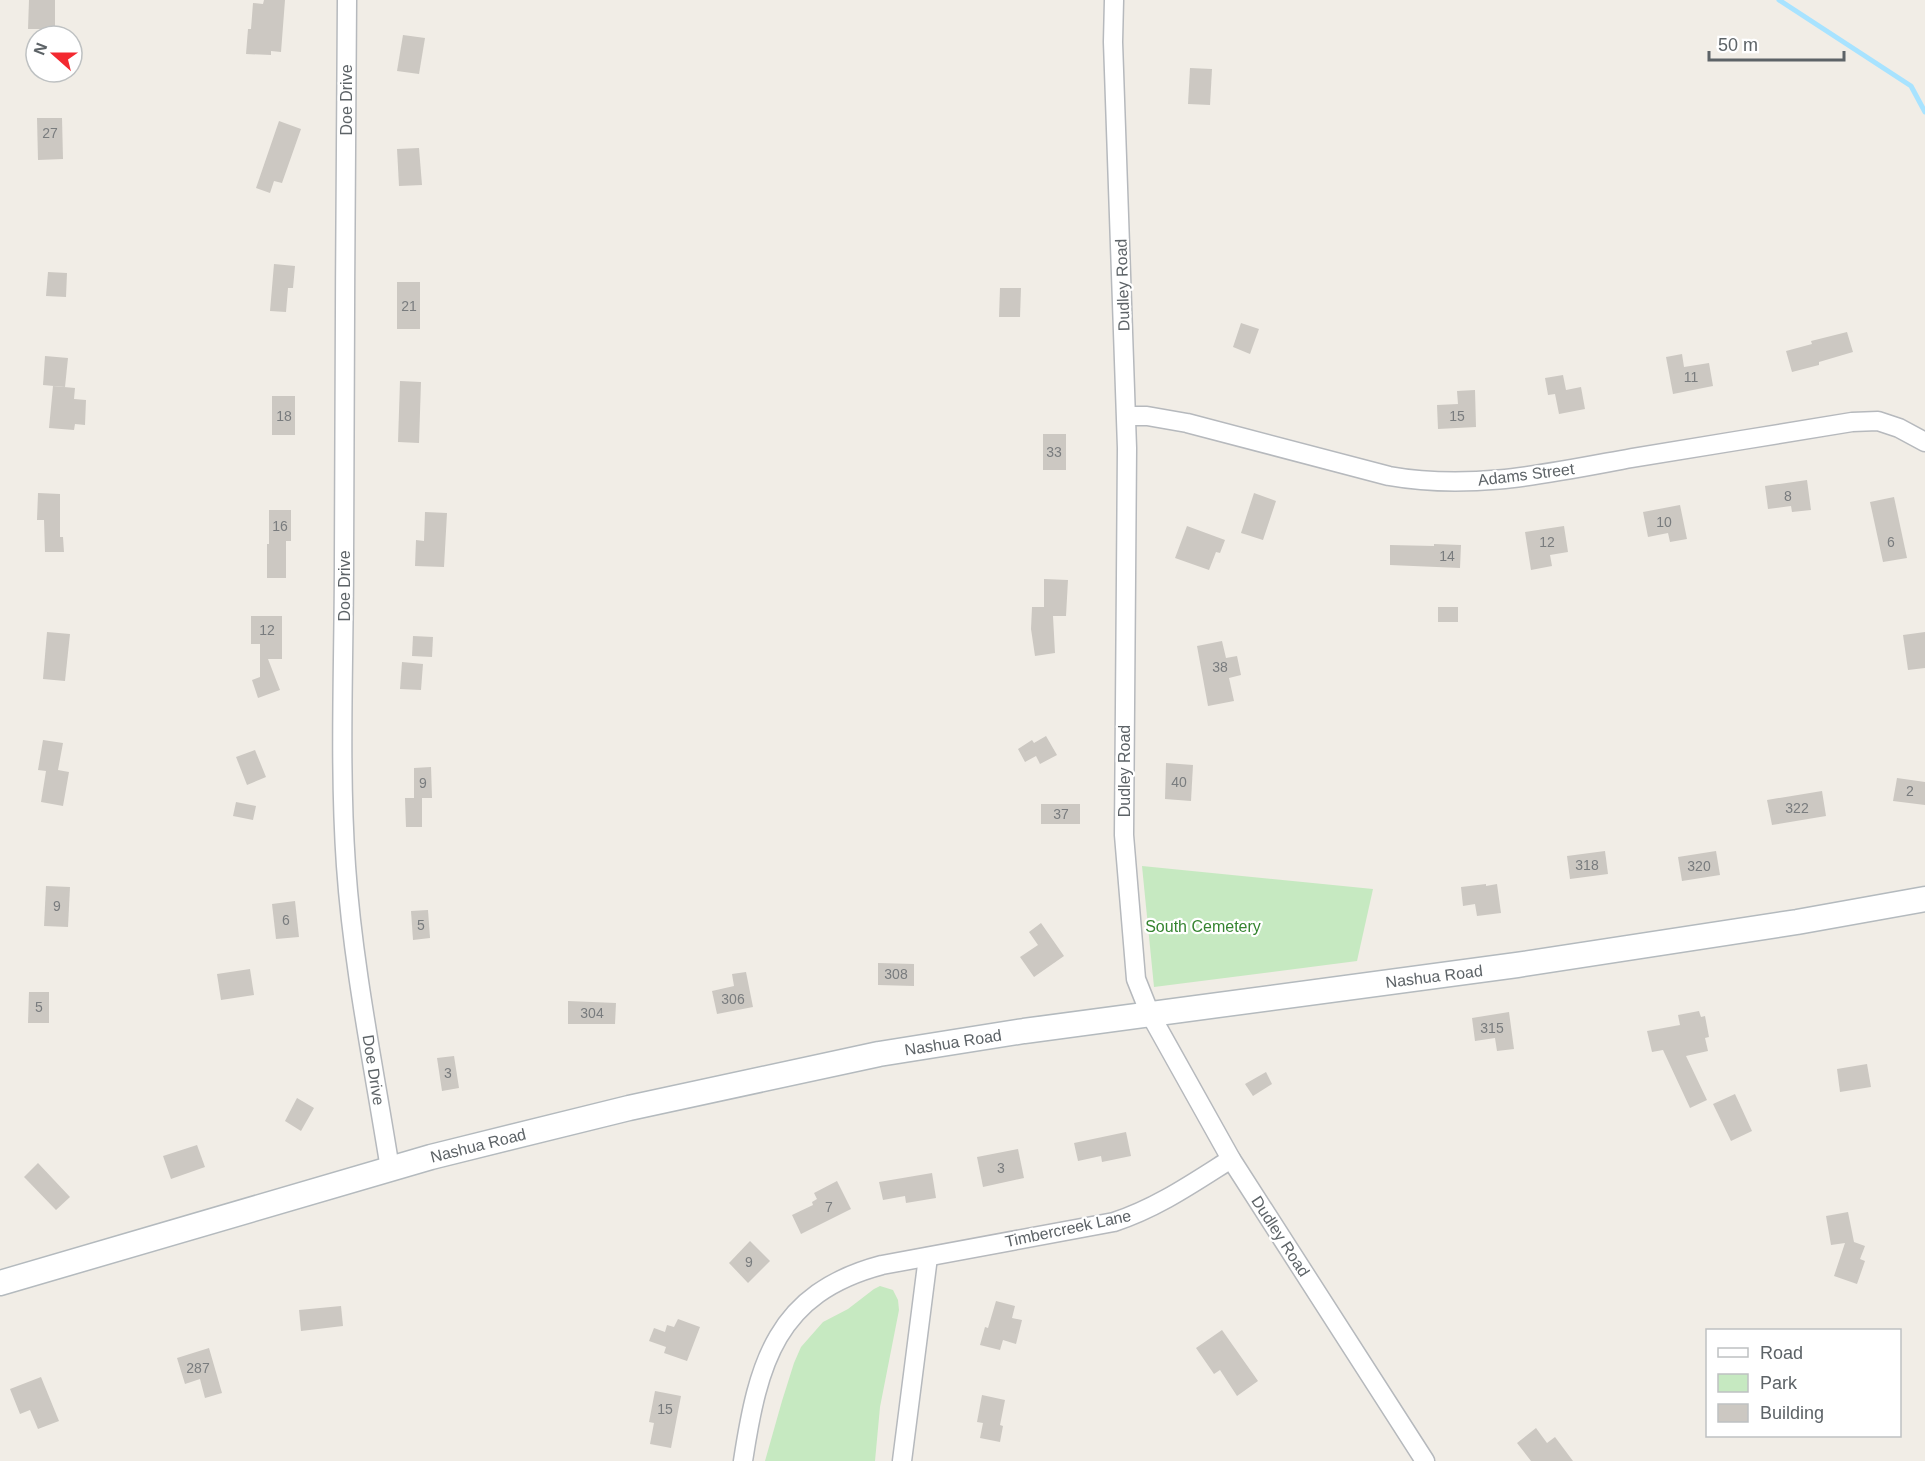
<svg xmlns="http://www.w3.org/2000/svg" width="1925" height="1461" font-family="Helvetica,sans-serif">
  <rect width="100%" height="100%" fill="#f1ede6"/>
  <g fill="#c6e9c1">
    <polygon points="1142,866 1373,889 1357,961 1154,987"/>
    <polygon points="880,1286 893,1290 898,1300 899,1310 880,1407 875,1461 765,1461 782,1401 794,1363 801,1347 823,1322 848,1309 874,1289"/>
  </g>
  <g fill="none" stroke-linecap="round" stroke-linejoin="round">
    <polyline stroke="#a8e3ff" stroke-width="5" points="1779,0 1911,86 1925,112"/>
  </g>
  <g fill="#ccc8c2">
    <polygon points="29,0 55,0 55,29 28,29"/>
    <polygon points="264,0 285,0 281,52 271,51 271,55 246,54 248,29 251,29 253,3 263,4"/>
    <polygon points="403,35 425,38 419,74 397,71"/>
    <polygon points="1190,68 1212,69 1210,105 1188,104"/>
    <polygon points="37,118 62,118 63,159 38,160"/>
    <polygon points="279,121 301,129 282,183 274,181 270,193 256,188"/>
    <polygon points="419,148 422,185 399,186 397,149"/>
    <polygon points="274,264 295,266 293,288 288,288 286,312 270,311"/>
    <polygon points="48,272 67,273 66,297 46,296"/>
    <rect x="397" y="282" width="23" height="47"/>
    <polygon points="1000,288 1021,288 1020,317 999,317"/>
    <polygon points="1241,323 1259,329 1250,354 1233,347"/>
    <polygon points="1847,332 1853,352 1819,362 1819,365 1792,372 1786,351 1812,344 1811,341"/>
    <polygon points="1682,354 1684,367 1709,363 1713,386 1673,394 1666,357"/>
    <polygon points="45,356 68,358 65,387 43,385"/>
    <polygon points="1563,375 1566,390 1581,387 1585,409 1559,414 1555,394 1548,395 1545,378"/>
    <polygon points="400,381 421,382 419,443 398,442"/>
    <polygon points="53,386 75,388 74,399 86,400 85,425 75,424 74,430 49,428"/>
    <polygon points="1475,390 1476,427 1438,429 1437,405 1458,404 1457,391"/>
    <rect x="272" y="396" width="23" height="39"/>
    <rect x="1043" y="434" width="23" height="36"/>
    <polygon points="1807,480 1811,510 1792,512 1791,506 1768,509 1765,486"/>
    <polygon points="38,493 60,494 60,537 63,537 64,552 45,552 44,520 37,520"/>
    <polygon points="1254,493 1276,501 1263,540 1241,533"/>
    <polygon points="1894,497 1907,558 1883,562 1870,502"/>
    <polygon points="1680,505 1687,539 1670,542 1668,533 1648,537 1643,512"/>
    <polygon points="269,510 291,510 291,541 286,541 286,578 267,578 267,544 269,544"/>
    <polygon points="425,512 447,513 444,567 415,566 416,540 424,541"/>
    <polygon points="1187,526 1225,540 1220,553 1216,552 1209,570 1175,558"/>
    <polygon points="1564,526 1568,552 1550,555 1552,566 1531,570 1525,532"/>
    <polygon points="1434,544 1461,545 1460,568 1390,565 1390,545 1434,546"/>
    <polygon points="1044,579 1068,580 1066,616 1053,616 1055,653 1035,656 1031,629 1032,607 1044,607"/>
    <rect x="1438" y="607" width="20" height="15"/>
    <polygon points="251,616 282,616 282,659 268,659 280,690 258,698 252,680 260,677 260,644 251,644"/>
    <polygon points="47,632 70,634 65,681 43,679"/>
    <polygon points="1925,632 1925,668 1908,670 1903,635"/>
    <polygon points="413,636 433,637 432,657 412,656"/>
    <polygon points="1222,641 1226,658 1237,656 1241,675 1229,678 1234,701 1208,706 1197,646"/>
    <polygon points="402,662 423,664 421,690 400,689"/>
    <polygon points="1046,736 1057,755 1040,764 1036,756 1025,762 1018,749 1032,740 1034,743"/>
    <polygon points="43,740 63,743 58,770 69,772 63,806 41,802 46,771 38,770"/>
    <polygon points="255,750 266,777 247,785 236,757"/>
    <polygon points="1166,763 1193,765 1191,801 1165,799"/>
    <polygon points="431,767 432,798 422,798 422,827 406,827 405,798 414,798 414,768"/>
    <polygon points="1897,778 1925,782 1925,805 1893,801"/>
    <polygon points="1822,791 1826,816 1772,825 1767,800"/>
    <polygon points="236,802 256,806 253,820 233,816"/>
    <rect x="1041" y="804" width="39" height="20"/>
    <polygon points="1605,851 1608,874 1570,879 1567,856"/>
    <polygon points="1716,851 1720,875 1682,881 1678,857"/>
    <polygon points="1486,884 1486,886 1497,884 1501,913 1477,916 1475,904 1463,906 1461,887"/>
    <polygon points="46,886 70,887 68,927 44,926"/>
    <polygon points="295,901 299,937 276,939 272,904"/>
    <polygon points="428,910 430,938 413,940 411,911"/>
    <polygon points="1041,923 1064,956 1034,977 1020,957 1038,945 1029,932"/>
    <polygon points="878,963 914,964 914,986 878,985"/>
    <polygon points="250,969 254,995 221,1000 217,974"/>
    <polygon points="746,972 753,1007 717,1014 712,991 734,986 732,974"/>
    <polygon points="29,992 49,992 49,1023 28,1023"/>
    <polygon points="568,1001 616,1003 615,1024 568,1024"/>
    <polygon points="1699,1011 1701,1017 1705,1016 1709,1037 1705,1038 1708,1051 1686,1056 1707,1100 1690,1108 1663,1050 1652,1052 1647,1031 1680,1025 1678,1015"/>
    <polygon points="1509,1012 1514,1049 1497,1051 1495,1038 1475,1041 1472,1018"/>
    <polygon points="454,1056 459,1088 442,1091 437,1058"/>
    <polygon points="1867,1064 1871,1087 1840,1092 1837,1069"/>
    <polygon points="1266,1072 1272,1084 1253,1096 1245,1084"/>
    <polygon points="1735,1094 1752,1131 1731,1141 1713,1104"/>
    <polygon points="297,1098 314,1108 301,1131 285,1121"/>
    <polygon points="1126,1132 1131,1156 1102,1162 1101,1156 1078,1161 1074,1143"/>
    <polygon points="197,1145 205,1167 171,1179 163,1156"/>
    <polygon points="1018,1149 1024,1178 983,1187 977,1157"/>
    <polygon points="38,1163 70,1197 56,1210 24,1177"/>
    <polygon points="932,1173 936,1198 906,1203 905,1196 883,1200 879,1182"/>
    <polygon points="837,1181 851,1209 801,1234 792,1215 813,1205 812,1202 817,1199 814,1193"/>
    <polygon points="1848,1212 1854,1242 1865,1246 1860,1259 1865,1261 1857,1284 1834,1276 1845,1243 1831,1245 1826,1216"/>
    <polygon points="750,1241 770,1261 748,1283 729,1263"/>
    <polygon points="996,1301 1015,1306 1012,1318 1022,1320 1016,1344 1003,1340 1000,1350 980,1345 985,1327 988,1328"/>
    <polygon points="341,1306 343,1326 301,1331 299,1310"/>
    <polygon points="678,1319 700,1327 687,1361 664,1353 666,1347 649,1341 654,1328 665,1332 667,1325 674,1327"/>
    <polygon points="1222,1330 1258,1381 1237,1396 1220,1370 1214,1374 1196,1348"/>
    <polygon points="209,1348 222,1393 205,1398 200,1379 185,1384 177,1358"/>
    <polygon points="41,1377 59,1421 38,1429 30,1410 20,1414 10,1389"/>
    <polygon points="655,1391 681,1396 671,1448 650,1444 654,1423 649,1422"/>
    <polygon points="982,1395 1005,1400 1000,1425 1003,1426 1000,1442 980,1438 983,1423 977,1422"/>
    <polygon points="1536,1428 1547,1443 1555,1437 1573,1461 1531,1461 1517,1443"/>
  </g>
  <g fill="none" stroke-linecap="round" stroke-linejoin="round">
    <defs>
      <g id="street">
        <path d="M 347,0 C 346,186 344,373 344,559 C 344,661 339,764 346,866 C 353,967 374,1068 390,1169"/>
        <polyline points="1114,0 1113,42 1127,448 1124,835 1136,979 1150,1014 1231,1159 1425,1461"/>
        <path d="M 1127,416 L 1147,416 L 1187,423 L 1389,476 C 1473,491 1550,473 1632,458 C 1705,446 1779,434 1852,422 L 1878,421 L 1899,428 L 1925,442"/>
        <path d="M 743,1461 C 758,1363 776,1293 882,1265 L 1114,1222 C 1157,1208 1193,1183 1231,1159"/>
        <polyline points="902,1461 928,1257"/>
      </g>
      <polyline id="secondary" points="0,1283 431,1157 629,1108 879,1054 1024,1031 1517,965 1797,922 1925,899"/>
    </defs>
    <use href="#street" stroke="#b6b9bd" stroke-width="21"/>
    <use href="#secondary" stroke="#b4babe" stroke-width="27"/>
    <use href="#street" stroke="#fff" stroke-width="18"/>
    <use href="#secondary" stroke="#fff" stroke-width="24"/>
  </g>
  <g text-anchor="middle" stroke-width="4.5" stroke-linejoin="round" paint-order="stroke">
    <g font-size="14" fill="#797c7e">
      <text x="50" y="138">27</text>
      <text x="409" y="311">21</text>
      <text x="1691" y="382">11</text>
      <text x="284" y="421">18</text>
      <text x="1457" y="421">15</text>
      <text x="1054" y="457">33</text>
      <text x="1788" y="501">8</text>
      <text x="1664" y="527">10</text>
      <text x="280" y="531">16</text>
      <text x="1547" y="547">12</text>
      <text x="1891" y="547">6</text>
      <text x="1447" y="561">14</text>
      <text x="267" y="635">12</text>
      <text x="1220" y="672">38</text>
      <text x="1179" y="787">40</text>
      <text x="423" y="788">9</text>
      <text x="1910" y="796">2</text>
      <text x="1797" y="813">322</text>
      <text x="1061" y="819">37</text>
      <text x="1587" y="870">318</text>
      <text x="1699" y="871">320</text>
      <text x="57" y="911">9</text>
      <text x="286" y="925">6</text>
      <text x="421" y="930">5</text>
      <text x="896" y="979">308</text>
      <text x="733" y="1004">306</text>
      <text x="39" y="1012">5</text>
      <text x="592" y="1018">304</text>
      <text x="1492" y="1033">315</text>
      <text x="448" y="1078">3</text>
      <text x="1001" y="1173">3</text>
      <text x="829" y="1212">7</text>
      <text x="749" y="1267">9</text>
      <text x="198" y="1373">287</text>
      <text x="665" y="1414">15</text>
    </g>
    <g font-size="16" fill="#5d6367" stroke="#fff">
      <text transform="translate(346 100) rotate(-90)" y="6">Doe Drive</text>
      <text transform="translate(1122 285) rotate(-92)" y="6">Dudley Road</text>
      <text transform="translate(1526 474) rotate(-7)" y="6">Adams Street</text>
      <text transform="translate(344 586) rotate(-90)" y="6">Doe Drive</text>
      <text transform="translate(1124 771) rotate(-90)" y="6">Dudley Road</text>
      <text transform="translate(1434 976) rotate(-7)" y="6">Nashua Road</text>
      <text transform="translate(953 1042) rotate(-9)" y="6">Nashua Road</text>
      <text transform="translate(374 1070) rotate(81)" y="6">Doe Drive</text>
      <text transform="translate(478 1145) rotate(-14)" y="6">Nashua Road</text>
      <text transform="translate(1068 1228) rotate(-12)" y="6">Timbercreek Lane</text>
      <text transform="translate(1281 1236) rotate(57)" y="6">Dudley Road</text>
    </g>
    <g font-size="16" fill="#358430" stroke="#fff">
      <text x="1203" y="932">South Cemetery</text>
    </g>
  </g>
  <rect x="1706" y="1329" width="195" height="108" fill="#ffffff" stroke="#bec1c2" stroke-width="1.5"/>
  <rect x="1718" y="1348" width="30" height="9" fill="#ffffff" stroke="#bec1c2" stroke-width="1.5"/>
  <text x="1760" y="1359" font-size="18" fill="#5d6367">Road</text>
  <rect x="1718" y="1374" width="30" height="18" fill="#c6e9c1" stroke="#bec1c2" stroke-width="1.5"/>
  <text x="1760" y="1389" font-size="18" fill="#5d6367">Park</text>
  <rect x="1718" y="1404" width="30" height="18" fill="#ccc8c2" stroke="#bec1c2" stroke-width="1.5"/>
  <text x="1760" y="1419" font-size="18" fill="#5d6367">Building</text>
  <g transform="translate(54 54) rotate(291)"><circle r="28" fill="#ffffff" stroke="#bec1c2" stroke-width="1.5"/>
  <path d="M0-4.5L10 22L0 15L-10 22Z" fill="#f32930"/>
  <text y="-9" font-size="16" font-weight="bold" text-anchor="middle" fill="#5d6367">N</text>
  </g>
  <path d="M1709 51v9h135v-9" fill="none" stroke="#5d6367" stroke-width="3"/>
  <text x="1718" y="51" font-size="18" fill="#5d6367" stroke="#ffffff" stroke-width="4.5" paint-order="stroke">50 m</text>
</svg>
